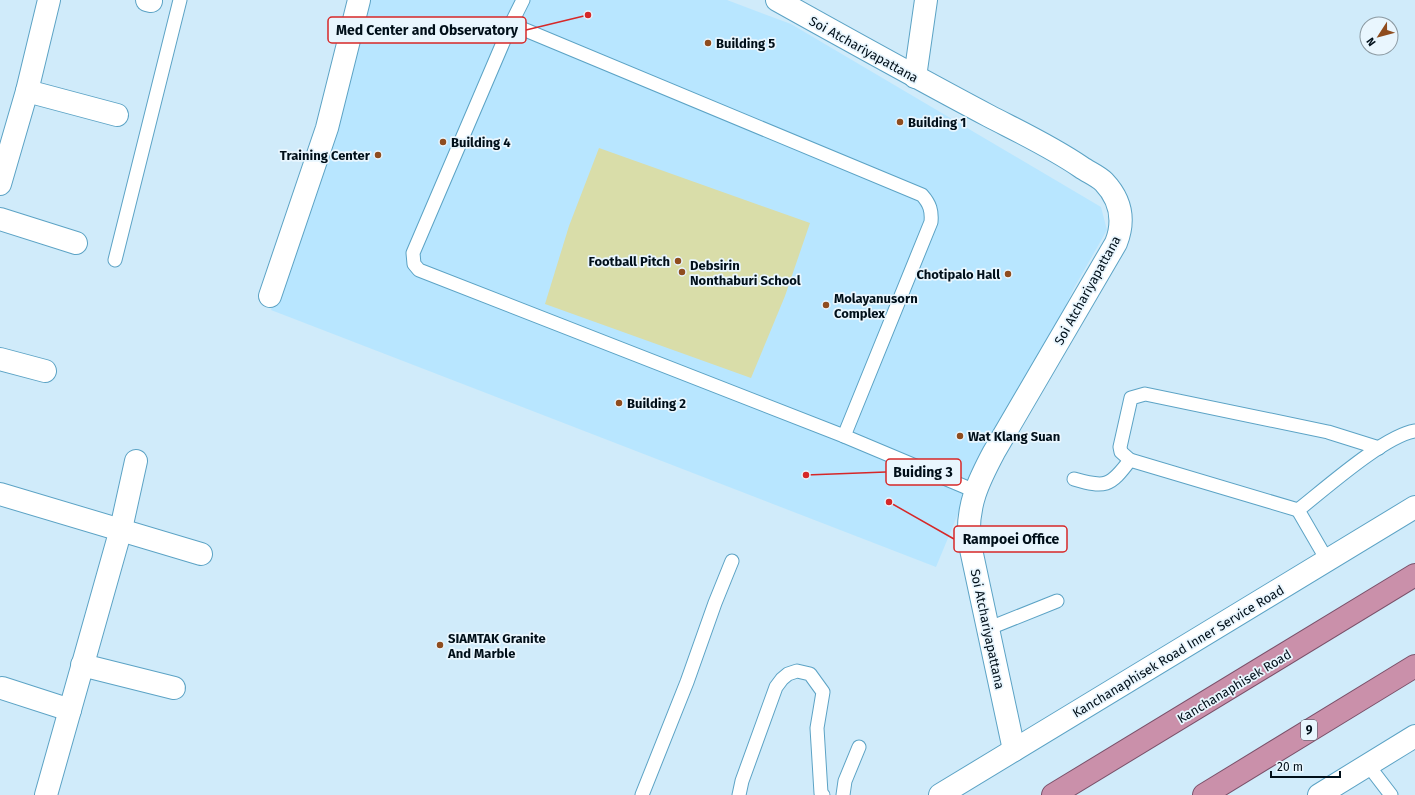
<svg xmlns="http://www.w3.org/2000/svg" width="1415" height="795" font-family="'Fira Sans',sans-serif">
  <rect width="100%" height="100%" fill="#d0ebfa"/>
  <polygon fill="#b8e6ff" points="361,0 727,0 791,24 1101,207 1107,230 1074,288 1008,428 965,497 936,567 271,310 284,255"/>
  <polygon fill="#d9dda9" points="599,148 810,223 785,296 751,378 545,304 569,226"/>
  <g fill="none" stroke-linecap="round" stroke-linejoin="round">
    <defs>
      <g id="service">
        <path d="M 523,0 L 511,24 L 922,195 C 930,204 932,211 931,222 L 844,436 L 975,491"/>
        <polyline points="511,24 413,253 414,264 419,270 844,436"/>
        <polyline points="115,260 180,0"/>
        <path d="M 1074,479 C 1105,488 1110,487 1130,460"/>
        <polyline points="1298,510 1130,460 1121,452 1120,447 1131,398 1145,394 1328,432 1379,448"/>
        <path d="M 1327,560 L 1298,510 C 1325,489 1384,436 1415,431"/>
        <polyline points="987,629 1057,601"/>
        <polyline points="1368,765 1391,795"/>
        <polyline points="642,795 687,682 715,603 732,561"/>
        <polyline points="739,795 742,781 776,687 782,679 788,674 797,671 810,674 823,692 817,728 821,793 823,795"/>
        <polyline points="843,795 845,781 859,747"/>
      </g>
      <g id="minor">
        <polyline points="147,0 151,1"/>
        <polyline points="915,77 926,0"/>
        <polyline points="27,91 117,115"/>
        <polyline points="0,184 27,91 49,0"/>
        <polyline points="0,219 76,243"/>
        <polyline points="270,296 327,128 359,0"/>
        <polyline points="0,359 45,371"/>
        <polyline points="0,494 201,554"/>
        <polyline points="82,665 174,688"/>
        <polyline points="2,688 70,710"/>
        <polyline points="46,795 121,529 136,461"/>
      </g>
      <path id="tertiary" d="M 777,0 C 847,39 917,78 989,116 C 1020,132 1052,147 1081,167 C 1088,172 1098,176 1104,182 C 1121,200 1125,220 1116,243 L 994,452 C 978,482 967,505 969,540 L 1014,750"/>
      <g id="secondary">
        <polyline points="940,795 1415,507"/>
        <polyline points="1319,795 1415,736"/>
      </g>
      <g id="trunk">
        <polyline points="1053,795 1415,575"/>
        <polyline points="1204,795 1415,666"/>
      </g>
    </defs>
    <use href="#service" stroke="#5ca3c5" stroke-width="15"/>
    <use href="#minor" stroke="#5ca3c5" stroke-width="24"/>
    <use href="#tertiary" stroke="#5ca3c5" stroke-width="24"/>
    <use href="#secondary" stroke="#5ca3c5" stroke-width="24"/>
    <use href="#trunk" stroke="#7a516a" stroke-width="24"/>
    <use href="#service" stroke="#fff" stroke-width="13"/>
    <use href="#minor" stroke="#fff" stroke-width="22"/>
    <use href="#tertiary" stroke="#fff" stroke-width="22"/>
    <use href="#secondary" stroke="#fff" stroke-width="22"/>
    <use href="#trunk" stroke="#ca90aa" stroke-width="22"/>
  </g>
  <g fill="#8f4c1e" stroke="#e9f6fe" stroke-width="1.5">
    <circle cx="708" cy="43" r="4"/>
    <circle cx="900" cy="122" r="4"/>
    <circle cx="443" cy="142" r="4"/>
    <circle cx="378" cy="155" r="4"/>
    <circle cx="678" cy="261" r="4"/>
    <circle cx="682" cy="272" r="4"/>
    <circle cx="1008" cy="274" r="4"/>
    <circle cx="826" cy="305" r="4"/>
    <circle cx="619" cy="403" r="4"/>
    <circle cx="960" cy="436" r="4"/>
    <circle cx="440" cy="645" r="4"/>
  </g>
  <g text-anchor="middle" stroke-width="3.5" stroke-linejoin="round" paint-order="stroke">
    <rect fill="#e9f6fe" stroke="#46545e" stroke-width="1" x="1301" y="720" width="16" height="20" rx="3"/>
    <g font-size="12" font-weight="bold" fill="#000f19">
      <text x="1309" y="734">9</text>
    </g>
    <g font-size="13" font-weight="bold" fill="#000f19" stroke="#e9f6fe" text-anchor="start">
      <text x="716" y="48">Building 5</text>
      <text x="908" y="127">Building 1</text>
      <text x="451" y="147">Building 4</text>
      <text x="370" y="160" text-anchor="end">Training Center</text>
      <text x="670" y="266" text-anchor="end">Football Pitch</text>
      <text x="690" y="270">Debsirin<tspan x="690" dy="15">Nonthaburi School</tspan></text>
      <text x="1000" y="279" text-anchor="end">Chotipalo Hall</text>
      <text x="834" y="303">Molayanusorn<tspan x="834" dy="15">Complex</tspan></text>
      <text x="627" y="408">Building 2</text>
      <text x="968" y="441">Wat Klang Suan</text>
      <text x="448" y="643">SIAMTAK Granite<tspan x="448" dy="15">And Marble</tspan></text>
    </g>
    <g font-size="13" fill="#000f19" stroke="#e9f6fe">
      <text transform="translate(864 49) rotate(29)" y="5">Soi Atchariyapattana</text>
      <text transform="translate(1087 290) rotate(-61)" y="5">Soi Atchariyapattana</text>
      <text transform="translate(988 629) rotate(78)" y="5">Soi Atchariyapattana</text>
      <text transform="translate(1178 651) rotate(-31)" y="5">Kanchanaphisek Road Inner Service Road</text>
      <text transform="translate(1234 686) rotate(-31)" y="5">Kanchanaphisek Road</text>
    </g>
  </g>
  <path fill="none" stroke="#d62828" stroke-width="1.5" d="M588 15L526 30M806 475L886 472M889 502L954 539"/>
  <g fill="#d62828" stroke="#e9f6fe" stroke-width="1.5">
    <circle cx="588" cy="15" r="4"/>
    <circle cx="806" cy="475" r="4"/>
    <circle cx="889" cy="502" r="4"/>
  </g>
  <g fill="#e9f6fe" stroke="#d62828" stroke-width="1.5">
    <rect x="328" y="17" width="198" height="26" rx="4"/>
    <rect x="886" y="459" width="75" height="26" rx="4"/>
    <rect x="954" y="526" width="113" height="26" rx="4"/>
  </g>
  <g font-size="14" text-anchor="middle" font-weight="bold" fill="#000f19">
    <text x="427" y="35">Med Center and Observatory</text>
    <text x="923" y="477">Buiding 3</text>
    <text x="1011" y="544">Rampoei Office</text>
  </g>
  <g transform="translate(1379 36) rotate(234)"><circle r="19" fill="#e9f6fe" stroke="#8c9aa2"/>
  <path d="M0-3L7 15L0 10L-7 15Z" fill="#8f4c1e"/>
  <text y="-6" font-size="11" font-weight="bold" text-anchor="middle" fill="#000f19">N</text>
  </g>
  <path d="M1271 771v6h69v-6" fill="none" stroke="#000f19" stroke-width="2"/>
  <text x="1277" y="771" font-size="12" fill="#000f19" stroke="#e9f6fe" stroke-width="3" paint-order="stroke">20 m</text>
</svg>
